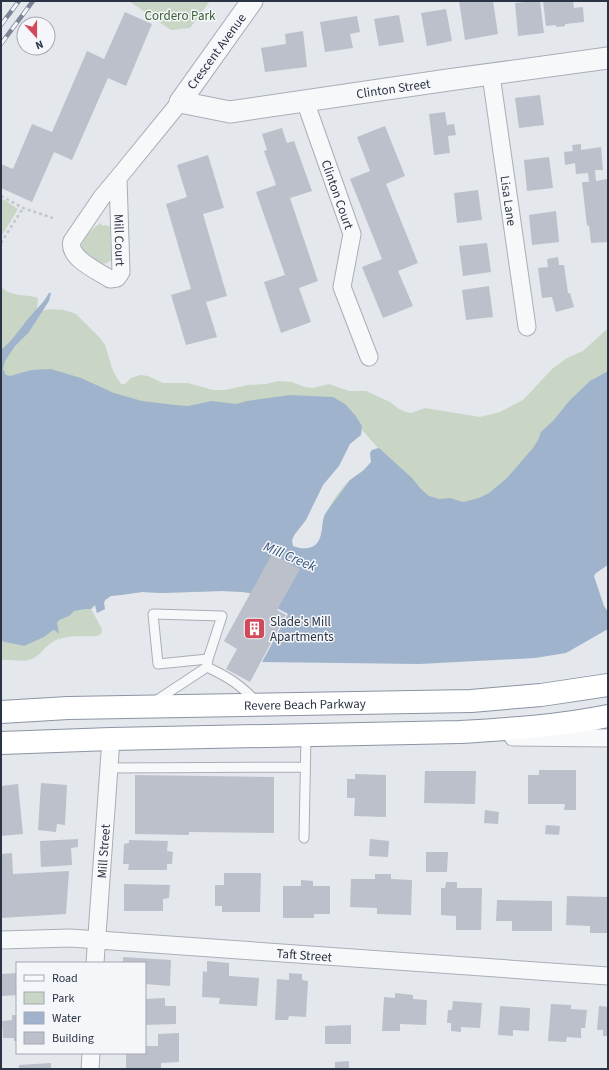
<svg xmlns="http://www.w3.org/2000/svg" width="609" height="1070" font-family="'Source Sans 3',sans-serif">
	<rect width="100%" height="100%" fill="#e4e7ec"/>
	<path fill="#c9d6c5" d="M129,1H210L190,28L171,30Z
		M1,198L18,209L1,237Z
		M101,223L102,226L106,225L110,227L111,260C102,270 86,258 80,249C83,240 92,227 101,223Z
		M1,286C8,296 25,295 36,297L38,299L37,308L43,304L49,293H51L43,311L48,309L64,310L76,314L101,339L105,345L113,371L121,384H125L131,378L140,375L148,376L163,383H188L213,390H225L248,385L266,384L278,381L292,382L305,387L313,388L329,384L349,391H366L390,402L399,409L406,412L411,413L425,408L480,417L500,412L523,400L552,369L567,358L583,351L608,328V411L536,489L323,559L293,546C300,549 310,550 316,545C325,538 320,523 326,513C332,502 340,489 350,480C357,474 365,470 371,462L370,453L372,450L378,448L362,430V426L1,534Z
		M167,563L249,593L243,592L222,591L162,593L142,592L111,596L105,600L104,603L105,609L97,613L95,605L91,609L102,629L101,634L97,636C82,637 64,634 51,643C44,647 40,656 32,659C23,663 11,659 1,660V575Z"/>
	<path fill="#9fb4cc" d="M49,293H51L49,301L29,332L15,346L5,361L3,369L6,375L10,376L31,370L51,369L81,378L114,393L142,401L175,405L188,406L212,401L236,404L247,401L290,395L333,397L345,404L355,415L362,426L361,435L350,444L339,466L323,485L306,520L295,534L292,540L293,546C298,548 303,549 308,548C325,545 320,525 325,514L350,480L363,471L371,462L370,453L372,450L379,448L412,478L421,489L429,496L439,499L450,498L463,502L479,498L489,493L507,478L533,448L538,440L541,432L553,421L570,400L590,381L608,371V565L596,573L594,576L604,606L608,612V629L566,653L535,658L419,664L262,662L288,614L249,593L243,592L222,591L162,593L142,592L121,595L111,596L105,600L104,603L105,609L97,613L95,605L91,609H85L74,611L69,616L59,620L57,623L59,634L56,631L53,630L44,637L24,646L1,641V350C12,341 19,330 28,319C35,310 43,304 49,293Z"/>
	<path fill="#bbc0ca" d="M459,1H493L498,34L465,40Z
		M535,1H540L544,33L518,36L515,3Z
		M543,1H573L574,8L583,7L584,22L565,24V26L556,27V25L546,26Z
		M446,9L452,41L427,46L421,13Z
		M125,12L152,24L126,86L108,78L72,160L54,152L32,202L1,188V164L13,169L32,124L52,132L87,51L104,59Z
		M399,15L404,42L379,46L374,19Z
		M357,16L360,32L350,34L353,48L325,52L320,22Z
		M303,31L307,67L265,72L261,48L286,44L285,34Z
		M540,95L544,125L519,128L515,98Z
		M445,112L447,125L454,124L456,135L448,136L450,153L434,155L429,114Z
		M385,126L405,176L386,184L418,263L398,271L413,306L383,318L362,267L382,259L350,179L370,171L357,137Z
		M282,128L287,143L294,141L312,191L290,198L318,281L299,288L311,322L281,333L264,282L285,275L256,192L276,185L264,151L267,150L262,134Z
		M581,144V150L601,147L603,170H595L596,181L607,179L608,242L591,243L589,225L587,226L582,182H589L588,173L576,174L575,163L565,165L564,152L573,151L572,145Z
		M208,155L224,208L203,214L227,296L206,302L217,337L186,345L171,295L191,289L166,204L187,197L177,165Z
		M549,157L553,188L527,191L524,160Z
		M478,190L482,220L457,223L454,193Z
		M556,211L559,242L532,245L529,215Z
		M487,243L491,272L463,276L459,246Z
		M558,257L559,265H564L568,293H570L574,307L556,312L552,297L542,298L538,268L548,267L547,259Z
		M489,286L493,317L466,320L462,290Z
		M272,554L300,569L277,610L286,615L250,682L226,669L237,649L224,641Z
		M539,770H576V810H564L565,804H528V775H539Z
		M425,771H476L475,804L424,803Z
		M355,774L386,775V817L354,816L355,798H347V779H355Z
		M135,775L274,777V833L189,832V835L135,834Z
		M41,783L67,785L65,825L57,824L56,832L38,830Z
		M18,784L23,834L1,836V786Z
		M485,810L499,812L498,824L484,823Z
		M546,825L560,826L559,835L545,834Z
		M78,839V847L71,848L72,865L41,867L40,841Z
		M370,839L389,841L388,857L369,856Z
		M129,840L168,841L167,851L173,852L172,864H167V870H128L129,864H123L124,844L129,843Z
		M426,852H448L447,872H426Z
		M12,853L13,874L69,871L66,914L1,918V854Z
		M224,873H261L260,912H222V906H215V885H224Z
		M375,874H391V879L412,880L411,915L377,914V908L350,907L351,879H375Z
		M301,880L313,881V886H330V914H314V918H283V886H301Z
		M446,882H457V888H482L481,930H456V916L441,915V888H445Z
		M124,884L170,885L169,898L163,899V911H124Z
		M567,896L608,897V933H590V926L566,925Z
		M497,900L552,901V931H512V921H496Z
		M123,957L171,960L170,986L145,984V963H123Z
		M207,961L229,963V976L259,978L257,1006L219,1004L220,998L202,997L203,971L207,972Z
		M17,973V995L2,996L1,974Z
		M289,973L302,974V980L308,981L306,1017L289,1016L288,1020H275L277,979L289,980Z
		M395,993L413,995V999L427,1000L426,1025L400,1024V1031H382L384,997L395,998Z
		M165,998V1006H176V1024L145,1025V999Z
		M453,1001L482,1003L480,1028L461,1027V1032L451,1031V1023H447L448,1010H452Z
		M551,1004L571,1005V1009L587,1010L585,1028H581V1038L567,1037L566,1042L548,1041Z
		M500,1006L530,1008L529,1031L513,1030V1036L498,1035Z
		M599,1006L608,1007V1036H603V1030H597Z
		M12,1015H17V1041H14V1038H3L2,1021L12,1020Z
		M351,1025V1044H325V1026Z
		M179,1033V1062L161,1063V1069H126V1053H145V1046H158V1034Z
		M349,1061V1069H335V1062Z
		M51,1063V1069H19V1065Z"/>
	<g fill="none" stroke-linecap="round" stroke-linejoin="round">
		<defs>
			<path id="service" d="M207,667L208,659L222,616L153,614L158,664L208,659
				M154,702L207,667C230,678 239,684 257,702
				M108,768L305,767
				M304,838L306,735"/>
			<g id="minor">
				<path id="s1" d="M491,75L527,327"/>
				<path id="s2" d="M305,101L352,234L342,287L369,357"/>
				<path id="s3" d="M118,178L121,272L117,278L110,279C98,271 67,258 72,241L102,197L118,178L180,102"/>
				<path d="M513,737L608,738"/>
				<path id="s4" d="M1,940L70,938L608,976"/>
				<path id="s5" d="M95,963L111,739"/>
				<path d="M90,1069L91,1053"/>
			</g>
			<g id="tertiary">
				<path id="s6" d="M252,1L180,102L230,112L448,80L608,58"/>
			</g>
			<g id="trunk">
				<path id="s7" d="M1,712L68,708L471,701L541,695L608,685"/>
				<path d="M1,743L111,739L460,732C510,729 559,726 608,716"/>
			</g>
		</defs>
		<use href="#service" stroke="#a9aeb7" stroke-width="11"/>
		<use href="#minor" stroke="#a9aeb7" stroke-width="19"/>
		<use href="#tertiary" stroke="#a9aeb7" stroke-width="23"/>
		<use href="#trunk" stroke="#8b94a3" stroke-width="24"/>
		<path stroke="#c2c5cb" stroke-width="2.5" stroke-dasharray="3 3" stroke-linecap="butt" d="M1,196L23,208L53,218
			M1,243L23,208"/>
		<use href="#service" stroke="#f7f8fa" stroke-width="9"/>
		<use href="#minor" stroke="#f7f8fa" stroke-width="17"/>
		<use href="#tertiary" stroke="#f7f8fa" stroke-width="21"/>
		<use href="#trunk" stroke="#fff" stroke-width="22"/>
		<defs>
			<path id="rail" d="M1,25L19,1
				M1,44L33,1"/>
		</defs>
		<use href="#rail" stroke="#7d8696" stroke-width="4.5"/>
		<use href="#rail" stroke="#f4f6f9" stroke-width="3" stroke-dasharray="9" stroke-linecap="butt"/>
	</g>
	<defs>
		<symbol id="building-square" viewBox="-11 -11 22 22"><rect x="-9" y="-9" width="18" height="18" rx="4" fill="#d1495b" stroke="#f4f6f9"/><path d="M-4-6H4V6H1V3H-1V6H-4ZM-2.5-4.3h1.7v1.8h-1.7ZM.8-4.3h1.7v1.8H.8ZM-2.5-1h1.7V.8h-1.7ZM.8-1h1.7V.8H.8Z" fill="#fff"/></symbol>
	</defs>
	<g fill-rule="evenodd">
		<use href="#building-square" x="242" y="616" width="25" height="25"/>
	</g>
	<g text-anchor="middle" stroke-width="3" stroke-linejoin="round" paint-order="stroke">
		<g font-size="13" fill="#3f6138" stroke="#f4f6f9">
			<text x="180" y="20">Cordero Park</text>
		</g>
		<g font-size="13" fill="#2b3445" stroke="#f4f6f9">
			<text transform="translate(216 51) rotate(-54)" y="5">Crescent Avenue</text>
			<text dy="5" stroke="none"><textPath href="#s6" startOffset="340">Clinton Street</textPath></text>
			<text dy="5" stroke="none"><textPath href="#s2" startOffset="99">Clinton Court</textPath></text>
			<text dy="5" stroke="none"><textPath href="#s1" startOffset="127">Lisa Lane</textPath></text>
			<text dy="5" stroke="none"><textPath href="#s3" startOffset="62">Mill Court</textPath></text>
			<text dy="5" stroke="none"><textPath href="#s7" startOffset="304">Revere Beach Parkway</textPath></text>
			<text dy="5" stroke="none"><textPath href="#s5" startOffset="112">Mill Street</textPath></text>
			<text dy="5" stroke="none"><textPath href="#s4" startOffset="304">Taft Street</textPath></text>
		</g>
		<g font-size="13" fill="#2b3445" stroke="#f4f6f9" text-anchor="start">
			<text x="270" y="626">Slade's Mill<tspan x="270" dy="15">Apartments</tspan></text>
		</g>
		<g font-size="14" font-style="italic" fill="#34527a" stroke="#f4f6f9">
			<text transform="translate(290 556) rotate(23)" y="5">Mill Creek</text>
		</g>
	</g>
	<rect width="609" height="1070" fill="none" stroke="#2b3445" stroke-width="4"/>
	<rect x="16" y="962" width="130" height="92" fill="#f4f6f9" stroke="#a4a8b1"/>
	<rect x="24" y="975" width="20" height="6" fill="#f7f8fa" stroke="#a4a8b1"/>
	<text x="52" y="982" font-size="12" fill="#2b3445">Road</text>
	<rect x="24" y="992" width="20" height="12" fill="#c9d6c5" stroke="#a4a8b1"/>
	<text x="52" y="1002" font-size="12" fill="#2b3445">Park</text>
	<rect x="24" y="1012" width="20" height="12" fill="#9fb4cc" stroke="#a4a8b1"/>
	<text x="52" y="1022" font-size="12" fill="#2b3445">Water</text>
	<rect x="24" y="1032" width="20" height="12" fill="#bbc0ca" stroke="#a4a8b1"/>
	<text x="52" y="1042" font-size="12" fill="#2b3445">Building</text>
	<g transform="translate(36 36) rotate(159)"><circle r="19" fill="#f4f6f9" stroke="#a4a8b1"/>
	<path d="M0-3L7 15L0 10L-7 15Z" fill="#d1495b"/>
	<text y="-6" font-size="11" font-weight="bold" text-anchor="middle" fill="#2b3445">N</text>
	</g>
</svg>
